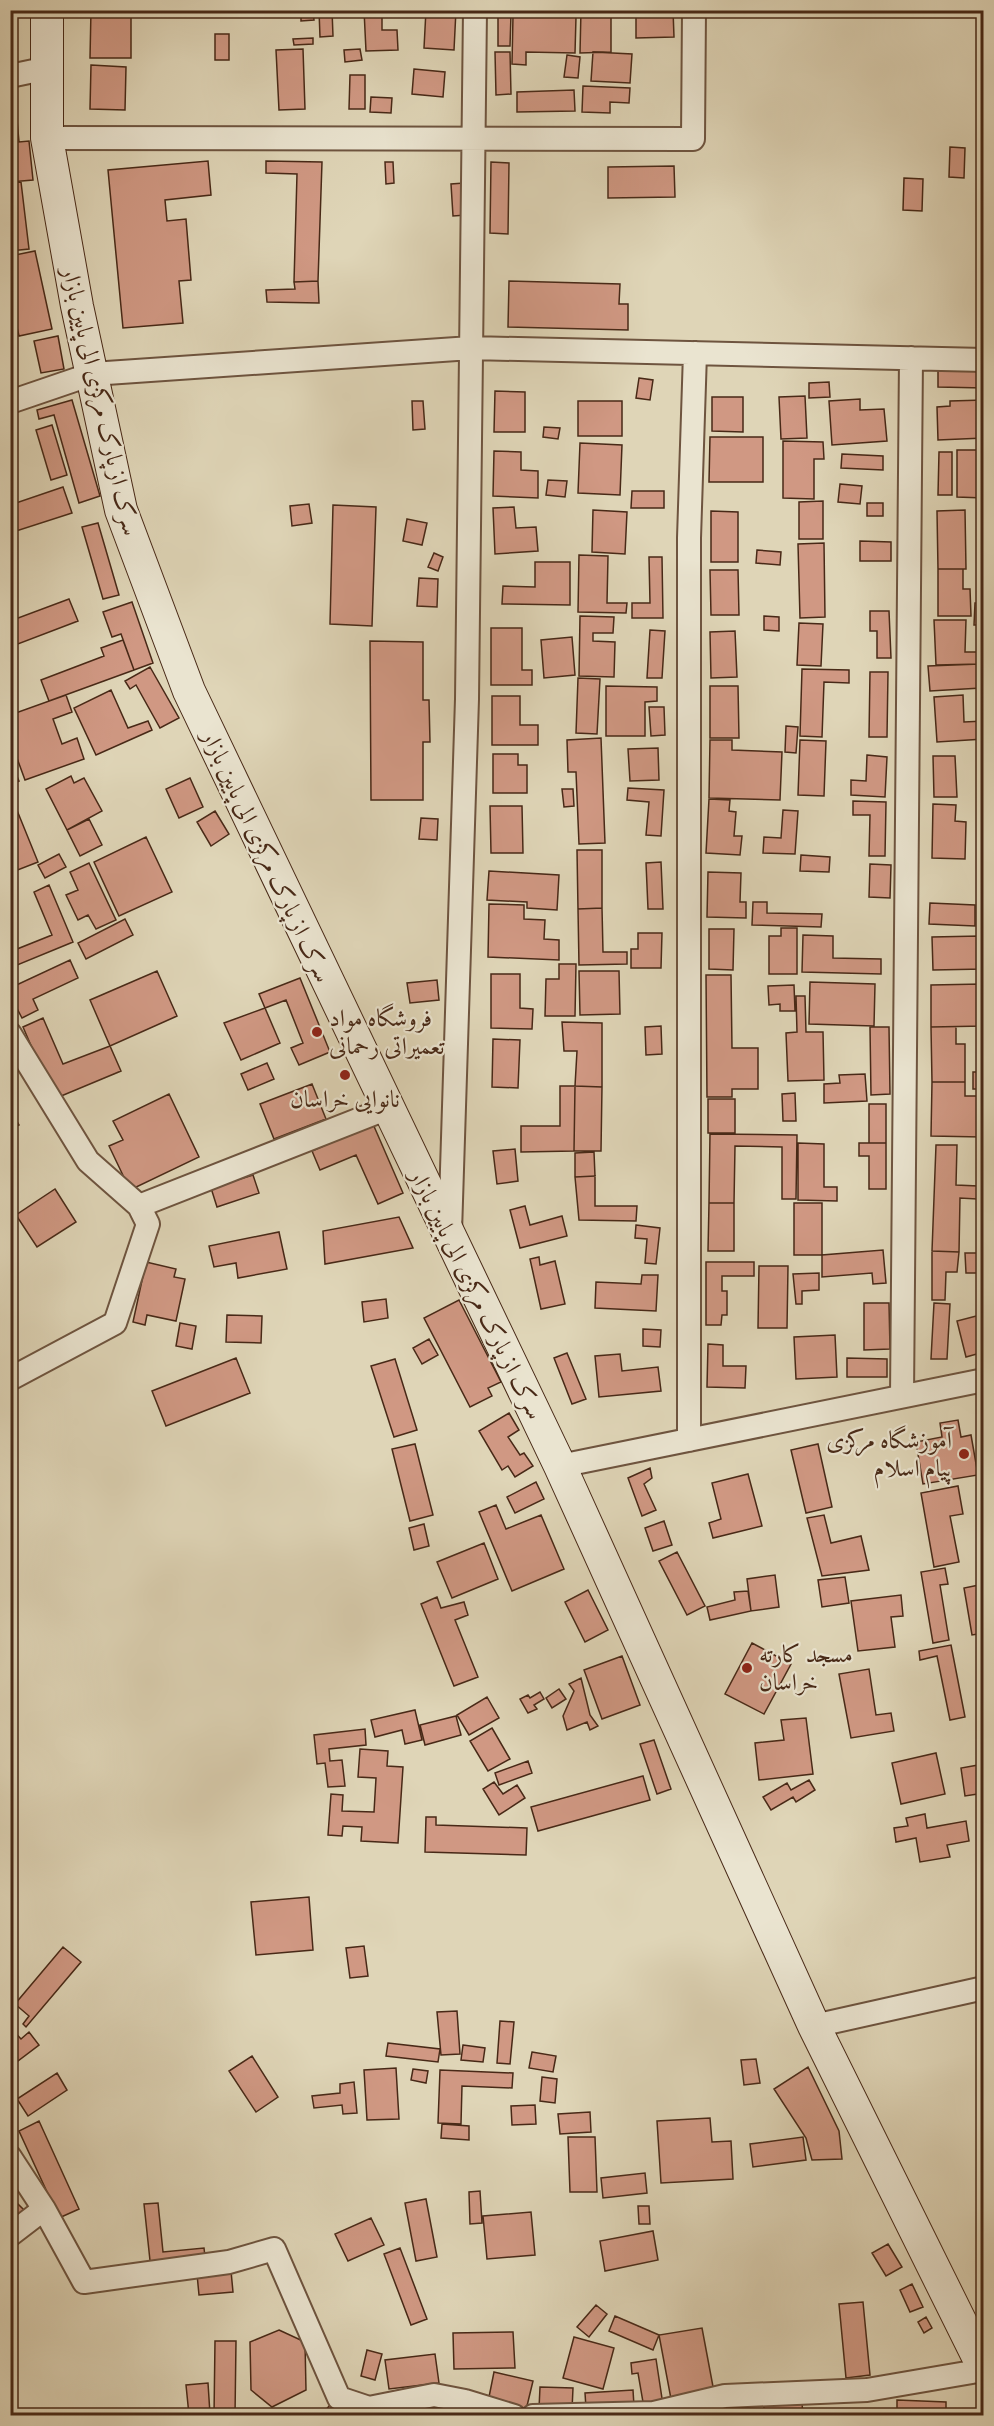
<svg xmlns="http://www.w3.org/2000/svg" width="994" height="2426" font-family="'Libre Bodoni',Amiri,serif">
	<rect width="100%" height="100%" fill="#dfd5b7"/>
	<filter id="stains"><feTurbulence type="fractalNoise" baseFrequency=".00333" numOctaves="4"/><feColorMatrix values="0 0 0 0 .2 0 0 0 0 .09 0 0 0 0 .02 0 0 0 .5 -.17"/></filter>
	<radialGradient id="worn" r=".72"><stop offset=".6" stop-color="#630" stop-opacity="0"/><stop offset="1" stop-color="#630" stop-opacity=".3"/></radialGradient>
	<path fill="#d09883" stroke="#482917" stroke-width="1.5" d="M91,10H131V58H90Z
		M301,10H313L314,20L301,21Z
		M319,10H332L333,36L320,37Z
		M364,10H382V30H397L398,50L366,51Z
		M426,10H456L454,50L424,48Z
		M492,10H520V14H511L510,46H498V14H492Z
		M581,10H611V52L580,53Z
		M650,10H673L674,37L636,38V16L650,15Z
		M513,16L576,17L575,53L526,52V65L512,64Z
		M10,22H16L17,59H10Z
		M215,34H229V60H215Z
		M313,38V44L294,45L293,39Z
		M303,49L305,109L279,110L276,50Z
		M360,49L362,60L345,62L344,50Z
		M495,52H510L511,94L496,95Z
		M593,52L632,54L630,83L591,81Z
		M567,55L580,57L578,78L564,77Z
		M91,65L126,67L125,110L90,109Z
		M414,69L445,72L443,97L412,94Z
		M350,75H365V109H349Z
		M583,86L630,88L629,103L610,102V113L582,112Z
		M10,87H14L19,142L29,141L33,180L10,182Z
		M574,90L575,111L517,112V92Z
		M371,97L392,98L391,113L370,112Z
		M950,147L965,148L964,178L949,177Z
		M208,161L211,195L165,200L167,221L186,219L191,280L179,281L183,323L123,328L108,170Z
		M266,161L322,162L318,281L294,282L297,174L266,173Z
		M385,162H393L394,183L386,184Z
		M491,162L509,163L508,234L490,233Z
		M674,166L675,197L608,198V167Z
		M904,178L923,179L922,211L903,210Z
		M21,182L29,249L10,251V183Z
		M464,183L466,215L453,216L451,184Z
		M35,251L52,329L19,336L10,297V256Z
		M318,281L319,303L267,302L266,290L295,289L294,282Z
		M509,281L620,284L619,304H628V330L508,327Z
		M58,336L64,369L41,373L34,341Z
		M938,369L984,370V388L938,387Z
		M639,378L653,380L650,400L636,398Z
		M829,382L830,397L809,398V383Z
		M495,391L525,392V432H494Z
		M805,396L807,438L781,439L779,397Z
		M712,397H743V432L712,431Z
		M860,399V410L884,409L887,441L832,445L829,401Z
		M72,400L100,496L79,503L54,415L39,419L37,410Z
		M984,400V438L938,440L937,407L950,406V401Z
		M412,401H423L425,429L413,430Z
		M578,401H622V436H578Z
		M52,425L67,475L51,480L36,430Z
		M544,427L560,428L558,439L543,437Z
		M710,437H763V482H709Z
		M783,441L823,442L824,459H814V499L783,498Z
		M580,443L622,445L620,495L578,493Z
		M957,450H984V498L957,497Z
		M494,451L521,452V470L538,471V498L493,496Z
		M939,452H952V495H938Z
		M842,454L883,456V470L841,468Z
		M548,480L567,481L565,497L546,495Z
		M840,484L862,486L860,504L838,502Z
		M63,487L72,513L10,533V505Z
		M632,491H664V508H631Z
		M823,501V539H799V502Z
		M867,503H883V516H867Z
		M309,504L312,523L292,526L290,506Z
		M333,505L376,507L372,626L330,624Z
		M514,507L516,528L536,527L538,551L495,554L493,508Z
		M593,510L627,512L625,554L592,552Z
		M965,510L966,569H938L937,511Z
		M711,511L738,512V562H711Z
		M407,519L427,523L422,545L403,541Z
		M98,523L119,595L103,599L82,527Z
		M860,541L891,542V561H860Z
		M824,543L825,617L800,618L798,544Z
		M757,550L781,552L780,565L756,563Z
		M434,553L443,557L438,571L428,567Z
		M579,555L608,556L607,603H627L626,613L578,612Z
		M649,557H662L663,618H632V603H650Z
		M535,562H570V605L502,604L503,586L535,587Z
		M938,569H963V589H970L971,616H938Z
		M710,570H738L739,615H711Z
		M419,578L438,579L437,607L417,606Z
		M69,599L78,621L10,647V621Z
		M132,602L153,663L134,670L121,634L112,637L103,612Z
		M975,603H984V625H974Z
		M870,611H889L891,658H877V631H870Z
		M580,616L614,617L613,633H593V641L615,642L614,677L579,676Z
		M764,616L779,617V631L764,630Z
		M934,620H966L965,652H980V664L936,665Z
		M799,623L823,624L821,666L797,665Z
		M491,628H522V670H532V685H491Z
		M650,630L665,631L662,678H647Z
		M735,631L737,677L711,678L710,632Z
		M572,637L575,675L544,678L541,640Z
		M123,640L134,670L49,701L41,680L104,656L101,648Z
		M370,641L423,642V700H429L430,742H423V800H371Z
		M980,664L981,688L930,691L928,666Z
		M150,667L179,718L160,728L136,685L130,689L125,681Z
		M802,669L849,670V683L824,682L822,737L800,736Z
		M870,672H888L887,737H869Z
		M578,678L600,679L597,734L576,733Z
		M606,686L657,687V701L645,702V736H606Z
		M710,686H738L739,738H710Z
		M111,690L128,728L148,721L152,730L96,755L74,708Z
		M66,695L72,712L53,719L62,744L77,738L84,759L25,780L10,739V715Z
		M963,695L964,722L984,721V739L937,742L934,697Z
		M492,696H520V725H538V745H492Z
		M649,707H664L665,735L651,736Z
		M786,726L798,727L796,753L785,752Z
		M601,738L605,843L579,844L576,772H568L567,740Z
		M710,740H732V750L782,752L780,800L709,798Z
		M800,740L826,741L824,796L798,795Z
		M658,748L659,780L630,781L628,749Z
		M493,754H518V765H527V793H493Z
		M867,755L887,757L885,797L851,795V780L866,781Z
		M933,756H955L957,797H934Z
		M10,759L19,781L10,785Z
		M71,776L74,783L84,778L102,811L67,830L46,789Z
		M190,778L203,807L179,818L166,789Z
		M628,788L664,790L661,836L646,835L649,802L627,800Z
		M562,789H573L574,806L564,807Z
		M12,798L38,862L10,873V799Z
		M709,799L730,800L729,811L736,812L734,836H742L740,855L706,853Z
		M853,801L886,802L885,856H869L870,815H853Z
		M933,804L956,805L955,821L966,822L965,859L932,858Z
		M490,806H522L523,853H491Z
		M783,810L798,811L795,854L763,853L764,837L781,838Z
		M215,811L229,834L211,846L197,822Z
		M421,818L438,819L437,840L419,839Z
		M89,819L102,845L80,856L67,830Z
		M146,837L172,892L119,916L94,862Z
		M577,850H602V908L578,909Z
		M59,854L66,867L45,878L38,865Z
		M801,855L830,857L829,872L800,871Z
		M661,862L663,909H648L646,863Z
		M89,863L116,920L96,929L88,915L78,920L66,895L78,890L70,872Z
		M870,864L891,865L890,898L869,897Z
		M489,871L559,875L557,910L527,908V902L487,900Z
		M708,872L741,873L740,902H746V918L707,917Z
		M49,885L73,942L10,968V949L12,951L52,935L34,892Z
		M753,902H767V913L822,914L821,927L752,925Z
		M930,903L975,905V926L929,924Z
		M489,904L524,905V919L545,920L544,939L559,940V960L488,957Z
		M602,908L603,952H627V964L579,965L578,909Z
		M125,919L133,935L86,959L78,943Z
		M781,928H797V974H769V936H781Z
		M709,929H734L733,970L709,969Z
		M638,933H662L661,968H631V949H638Z
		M803,935L833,936V958L881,959V974L802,972Z
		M980,936L984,969L933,970L932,937Z
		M70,960L78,978L33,999L38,1010L22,1018L10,995V988Z
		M559,964H576L575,1016H545L546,979H559Z
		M157,971L177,1016L110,1046L90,1000Z
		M579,971H619L620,1014L580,1015Z
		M491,974H520V1008L533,1009L532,1029L491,1028Z
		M706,975H731L732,1048H758V1089H732V1097H707Z
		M300,978L330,1052L299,1065L291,1048L303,1043L286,1000L265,1008L259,994Z
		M437,980L439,1000L410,1003L407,983Z
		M810,982L875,984L874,1026L809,1024Z
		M982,984L984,1026L931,1027V985Z
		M794,985L795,1011H780V1004L769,1005L768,986Z
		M796,996H805L806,1032H823L824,1080L788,1081L786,1033L797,1032Z
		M265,1008L280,1043L241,1060L224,1023Z
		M43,1018L63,1064L110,1046L121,1071L54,1099L23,1027Z
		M562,1022L602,1023V1087L575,1086L577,1051H564Z
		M661,1026L662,1054L646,1055L645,1027Z
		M870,1027H889L890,1094L871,1095Z
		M931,1027H956V1044H965V1082H932Z
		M493,1039L520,1040L518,1088L492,1087Z
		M267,1063L274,1079L248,1090L241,1074Z
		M973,1072H984V1089H973Z
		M865,1074L867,1101L824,1103V1084L840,1083L839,1075Z
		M932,1082H965V1096H983L982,1137L931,1136Z
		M312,1084L326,1119L274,1139L260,1104Z
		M560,1086H575L574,1151L521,1152V1126H560Z
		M575,1086L602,1087L601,1151H574Z
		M795,1093L796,1121H783L782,1094Z
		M169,1094L199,1157L130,1190L109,1146L123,1140L113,1121Z
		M708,1099H735V1133H708Z
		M869,1104H886V1143H869Z
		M10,1109L19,1125L10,1130Z
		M373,1124L403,1193L378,1204L356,1155L320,1170L312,1151Z
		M710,1134L797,1135L796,1199H782V1147L735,1146L734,1203H709Z
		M798,1143L824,1144V1187H837V1201L798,1200Z
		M859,1143H886V1189H869V1156H859Z
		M936,1145H957L956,1185L978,1186L977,1199L960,1198L959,1252L932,1251Z
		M515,1149L518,1181L497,1184L493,1151Z
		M594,1152L595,1176L575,1177V1153Z
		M253,1175L259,1193L217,1207L211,1188Z
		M595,1176V1206H637L636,1221L579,1220L575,1177Z
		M55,1189L76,1222L37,1247L16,1215Z
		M709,1203H734V1251H708Z
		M794,1203H822V1255H794Z
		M525,1206L530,1225L562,1216L567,1236L520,1248L510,1210Z
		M399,1217L413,1248L325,1264L323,1231Z
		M636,1225L660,1228L656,1264L645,1263L647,1239L635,1238Z
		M279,1232L287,1269L238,1278L236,1263L214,1267L209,1246Z
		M883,1250L886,1283L873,1284L872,1273L822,1277V1255Z
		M932,1251L959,1252L957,1272H946L945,1300H932Z
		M965,1253H984V1273H966Z
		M539,1257L540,1265L555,1261L565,1304L541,1309L530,1259Z
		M146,1262L176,1269L174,1277L185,1279L176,1321L147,1315L145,1325L133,1322Z
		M706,1262H754V1276H722V1291H727V1315H722L721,1325H706Z
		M759,1266H788L787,1328H758Z
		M819,1273V1290L802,1291V1304H796L793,1274Z
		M642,1275H658L656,1311L595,1308L596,1282L641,1284Z
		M386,1299L388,1318L364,1322L362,1302Z
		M459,1300L501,1382L488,1388L492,1396L470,1407L424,1318Z
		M864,1303H889L890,1349L864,1350Z
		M934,1303L950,1304L947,1359H931Z
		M984,1314V1352L966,1357L957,1321Z
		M227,1315L262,1316L261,1343L226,1342Z
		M180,1323L196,1326L192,1349L176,1346Z
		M643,1329L661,1330L660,1347L643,1346Z
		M835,1335L837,1377L796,1379L794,1337Z
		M429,1339L438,1355L422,1364L413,1348Z
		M708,1344L723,1345V1366H746L745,1388L707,1387Z
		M567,1353L586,1399L572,1404L554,1358Z
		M620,1354L622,1371L658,1367L661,1391L599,1397L595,1356Z
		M236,1358L250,1393L166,1426L152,1391Z
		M847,1358L887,1359V1377H847Z
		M395,1359L417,1430L394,1437L371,1366Z
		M509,1413L519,1430L508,1437L520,1455L524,1453L533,1466L515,1477L508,1466L502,1470L479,1431Z
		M958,1420L961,1437L971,1435L978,1475L923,1484L916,1442L942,1437L940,1423Z
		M415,1444L433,1515L410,1521L392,1449Z
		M818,1444L832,1507L806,1513L791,1450Z
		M650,1468L652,1478L644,1484L656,1510L642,1516L628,1478Z
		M748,1474L762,1526L713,1538L709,1523L721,1519L712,1483Z
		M536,1482L544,1499L515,1513L507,1497Z
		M958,1486L963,1514L950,1516L959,1562L934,1567L921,1493Z
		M496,1505L506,1529L541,1515L564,1569L512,1591L479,1512Z
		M824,1515L831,1543L861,1536L869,1570L822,1576L807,1518Z
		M664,1521L672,1545L653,1551L645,1528Z
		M424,1524L429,1546L414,1550L409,1528Z
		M484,1543L498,1579L452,1598L437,1562Z
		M677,1552L705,1606L687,1615L659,1561Z
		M945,1568L948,1584L940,1585L949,1640L933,1643L921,1572Z
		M775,1575L779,1607L751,1611L747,1579Z
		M845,1577L849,1603L822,1607L818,1580Z
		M984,1584V1633L972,1635L964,1588Z
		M588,1590L608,1630L585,1642L565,1602Z
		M748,1591L751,1611L710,1620L707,1607L735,1600L734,1592Z
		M901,1595L903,1616L891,1617L895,1647L858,1651L851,1601Z
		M437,1597L441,1608L464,1602L468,1615L455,1620L478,1677L454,1686L421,1604Z
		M752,1643L791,1664L764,1714L725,1694Z
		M951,1645L965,1717L950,1720L937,1656L920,1660L919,1651Z
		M622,1656L640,1705L602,1719L584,1670Z
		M869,1669L876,1715L891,1713L894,1731L851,1738L839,1674Z
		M581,1678L590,1715L598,1726L590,1730L587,1722L567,1730L563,1716L574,1691L569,1684Z
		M559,1689L566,1699L552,1708L546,1698Z
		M540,1692L544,1699L534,1705L537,1709L528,1713L520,1699L528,1695L530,1698Z
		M487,1697L499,1718L469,1735L457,1715Z
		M415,1710L422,1740L405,1744L402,1730L375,1737L371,1720Z
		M456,1716L461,1735L425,1745L420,1725Z
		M806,1718L813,1774L759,1780L755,1743L784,1740L781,1720Z
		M492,1728L510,1759L488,1771L470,1741Z
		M365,1729L366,1745L329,1749L330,1761L342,1760L345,1786L328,1787L325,1763L317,1764L314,1735Z
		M654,1740L671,1789L657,1794L640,1744Z
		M360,1749L388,1751L387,1766L403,1767L398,1843L361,1841L362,1827L343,1826L342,1836L328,1835L331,1794L343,1795L342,1811L374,1812L376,1778L358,1777Z
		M936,1753L945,1794L901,1804L892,1763Z
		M528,1761L532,1773L499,1785L495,1773Z
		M984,1764V1793L965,1796L961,1768Z
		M643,1776L650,1800L538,1831L531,1807Z
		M809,1780L815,1790L796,1802L793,1797L771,1810L763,1797L787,1783L791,1790Z
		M494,1782L503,1794L517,1785L525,1798L499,1815L483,1789Z
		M925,1814L927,1828L966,1821L969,1841L947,1845L950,1857L920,1862L916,1838L896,1842L894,1828L908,1826L906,1818Z
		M426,1817H436V1825L527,1828L526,1855L425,1852Z
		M309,1897L313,1950L256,1955L251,1902Z
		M364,1946L368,1976L350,1978L346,1948Z
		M63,1947L81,1962L26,2027L23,2024L29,2016L15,2004Z
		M457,2011L460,2054L441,2055L437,2012Z
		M500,2021L514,2022L510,2064L497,2063Z
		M10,2027L21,2039L29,2032L39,2045L10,2067Z
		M388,2043L440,2049L438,2062L386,2056Z
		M463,2045L485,2048L483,2062L461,2060Z
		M532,2052L556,2056L553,2072L529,2068Z
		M252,2056L278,2097L256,2112L229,2071Z
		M756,2059L760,2083L744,2085L741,2060Z
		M808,2067L839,2131L842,2159L812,2160L806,2138L774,2089Z
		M396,2068L399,2119L367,2120L364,2070Z
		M413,2069L428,2071L426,2083L411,2080Z
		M440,2070L513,2073L512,2088L462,2086L461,2124L438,2123Z
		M57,2073L67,2090L28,2116L17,2099Z
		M542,2077L557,2079L555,2103L540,2101Z
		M354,2082L357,2113L343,2114L342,2105L314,2108L312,2096L340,2093V2084Z
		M535,2105L536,2124L512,2125L511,2106Z
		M590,2112L591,2132L560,2134L558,2114Z
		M710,2118L712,2142L731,2141L733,2179L661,2183L657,2121Z
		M39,2121L79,2209L59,2218L19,2131Z
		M442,2124L469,2126V2140L441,2138Z
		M568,2137H595L597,2192H570Z
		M803,2137L806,2160L753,2167L750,2144Z
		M645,2173L647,2193L603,2198L601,2178Z
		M480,2191L482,2223L470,2224L469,2192Z
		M10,2196L24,2210L10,2223Z
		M426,2199L437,2257L416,2261L405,2203Z
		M158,2203L163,2252L204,2248L206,2265L151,2270L144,2204Z
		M638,2206H649L650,2224H639Z
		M531,2212L535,2255L487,2259L483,2216Z
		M371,2218L384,2245L348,2261L335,2234Z
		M653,2231L658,2260L605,2271L600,2241Z
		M888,2244L902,2267L886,2276L872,2253Z
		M400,2248L427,2319L411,2325L384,2254Z
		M231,2271L233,2292L199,2295L197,2274Z
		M912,2284L923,2307L910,2312L900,2290Z
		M863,2302L870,2375L846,2378L839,2304Z
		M596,2305L607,2314L589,2337L577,2327Z
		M615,2316L659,2335L653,2350L609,2331Z
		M926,2317L932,2328L924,2333L918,2322Z
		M702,2328L714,2392L671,2399L659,2335Z
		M279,2330L305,2342L306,2390L272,2407L251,2390L250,2342Z
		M513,2332L515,2368L454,2369L453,2333Z
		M574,2337L614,2348L603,2389L563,2378Z
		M215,2341H236L235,2416H214Z
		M367,2350L382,2354L375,2380L361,2376Z
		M435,2354L439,2383L389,2389L385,2360Z
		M656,2359L663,2405L644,2408L638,2373L632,2374L631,2363Z
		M494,2372L533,2381L526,2410L488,2402Z
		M208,2383L210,2414L189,2415L186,2385Z
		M540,2387L573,2388L572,2410L539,2409Z
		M633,2390L634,2406L586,2408L585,2393Z
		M897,2400L946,2402V2416H897Z
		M802,2403L803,2416H764V2405Z
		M330,2405L342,2416L321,2415Z"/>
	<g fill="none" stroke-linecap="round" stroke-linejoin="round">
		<defs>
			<path id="minor" d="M10,76L48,68
				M47,138L693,139L694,10
				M10,402L92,374L471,348L984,360
				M10,1034L88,1161L139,1206L148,1224L115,1323L10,1379
				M139,1206L388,1108
				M450,1232L467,699L475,10
				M902,1396L911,358
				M689,1440V538L695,353
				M560,1466L984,1380
				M814,2026L984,1988
				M10,2157L44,2209L84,2282L229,2262L274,2249L339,2398L369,2408L434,2395L465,2401L514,2416
				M10,2235L44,2209
				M533,2416L654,2413L725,2396L867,2390L984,2370"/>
			<path id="secondary" d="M47,10V138L77,306L121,510L189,691L560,1466L814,2026L984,2369"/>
		</defs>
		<use href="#minor" stroke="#6e543f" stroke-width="26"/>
		<use href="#secondary" stroke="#482917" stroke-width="34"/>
		<use href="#minor" stroke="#eae4d0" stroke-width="22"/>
		<use href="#secondary" stroke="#eae4d0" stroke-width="32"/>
	</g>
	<g fill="#8f2418" stroke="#eae4d0" stroke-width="2">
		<circle cx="317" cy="1032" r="6"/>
		<circle cx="345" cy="1075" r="6"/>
		<circle cx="964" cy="1454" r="6"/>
		<circle cx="747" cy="1668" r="6"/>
	</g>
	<g text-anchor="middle" stroke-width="4.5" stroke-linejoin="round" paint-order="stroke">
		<g font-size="24" fill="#482917" stroke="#eae4d0">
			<text transform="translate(101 401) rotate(77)" y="8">سرک از پارک مرکزی الی پایین بازار</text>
			<text transform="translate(267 856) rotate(65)" y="8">سرک از پارک مرکزی الی پایین بازار</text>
			<text transform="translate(477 1294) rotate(64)" y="8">سرک از پارک مرکزی الی پایین بازار</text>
		</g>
		<g font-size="24" fill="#482917" stroke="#eae4d0" text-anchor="start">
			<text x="329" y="1026">فروشگاه مواد<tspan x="329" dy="28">تعمیراتی رحمانی</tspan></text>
			<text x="345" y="1107" text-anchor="middle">نانوایی خراسان</text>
			<text x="952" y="1448" text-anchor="end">آموزشگاه مرکزی<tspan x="952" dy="28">پیام اسلام</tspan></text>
			<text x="759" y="1662">مسجد کارته<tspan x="759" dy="28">خراسان</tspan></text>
		</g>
	</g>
	<rect width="994" height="2426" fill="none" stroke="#dfd5b7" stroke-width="36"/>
	<rect x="12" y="12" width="970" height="2402" fill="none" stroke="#482917" stroke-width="3"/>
	<rect x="18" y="18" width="958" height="2390" fill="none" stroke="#482917" stroke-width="1.5"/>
	<rect width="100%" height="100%" filter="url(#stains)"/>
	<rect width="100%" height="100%" fill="url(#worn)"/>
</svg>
